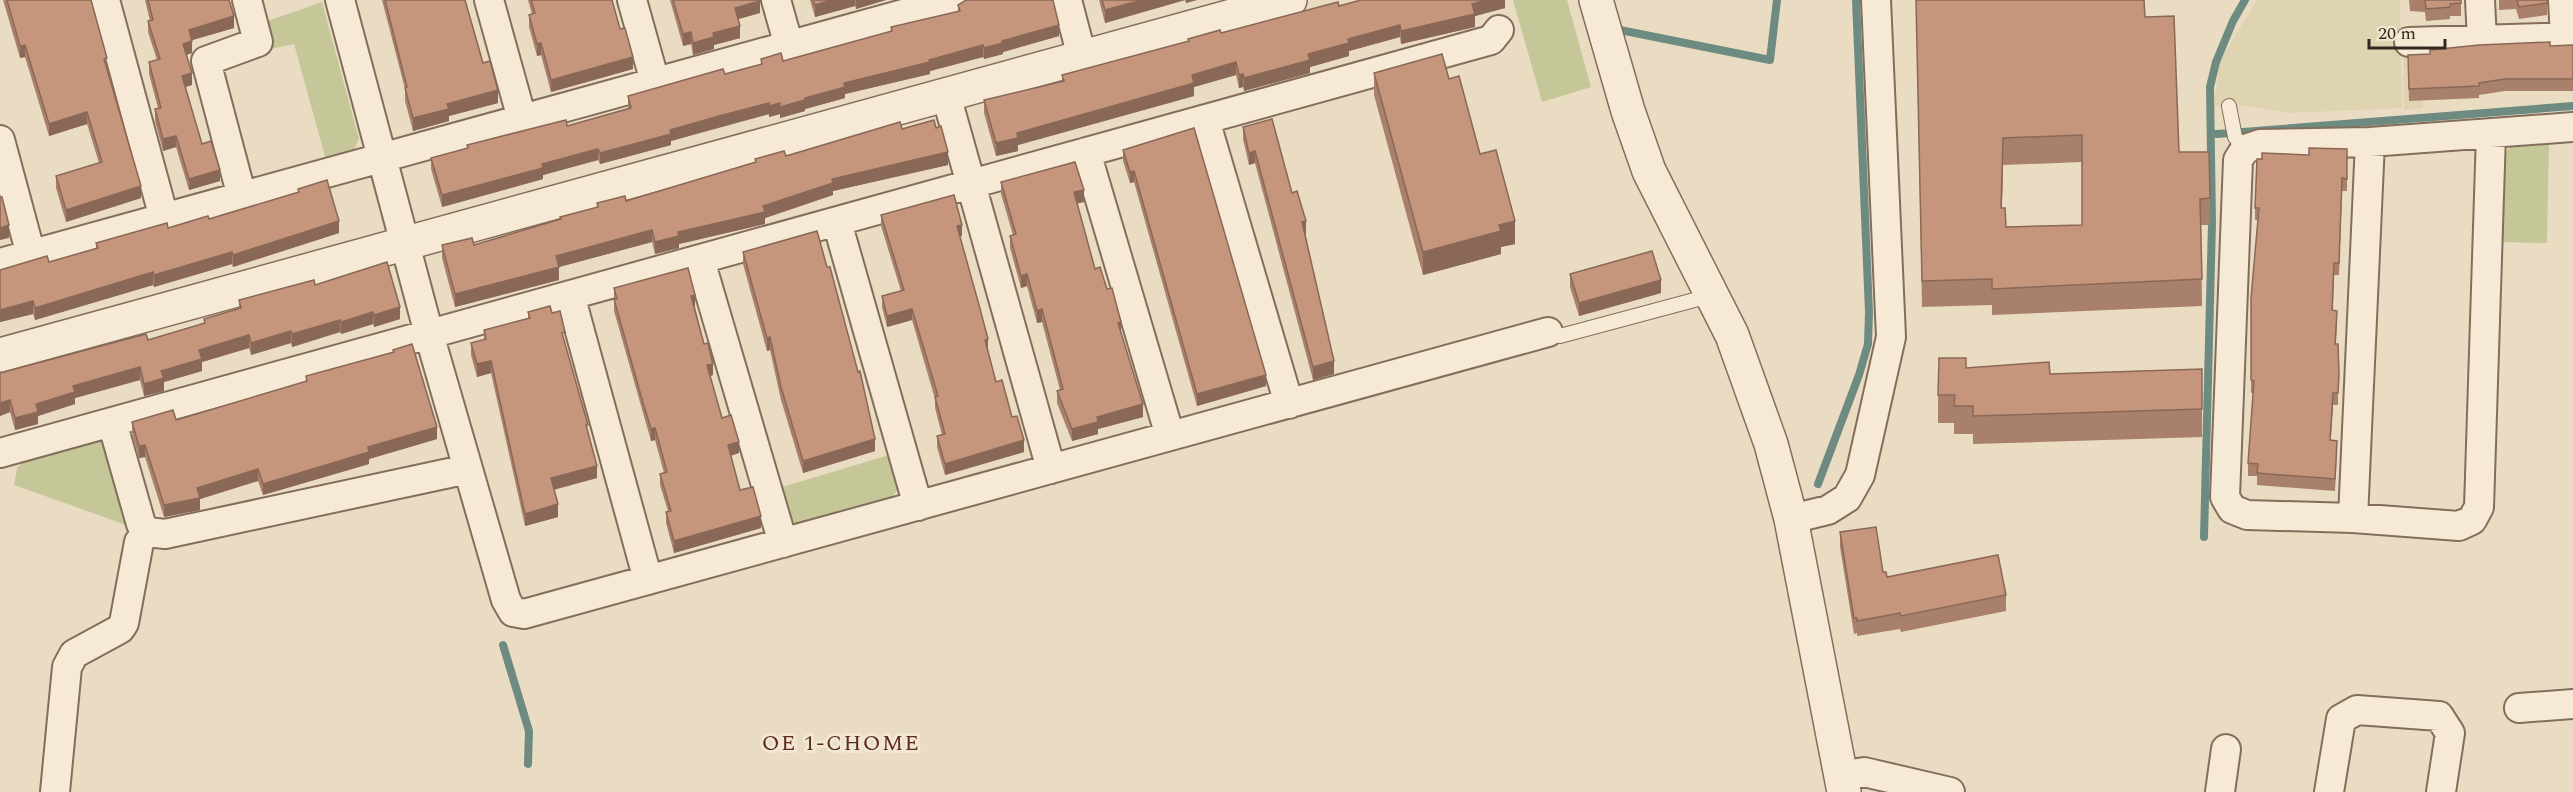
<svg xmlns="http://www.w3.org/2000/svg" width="2573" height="792" font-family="Spectral,serif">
	<rect width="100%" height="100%" fill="#eadcc3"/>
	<path fill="#dfd4b1" d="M2257,0H2400L2402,108L2288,113L2246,106H2214L2219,62Z
		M2422,53L2423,108L2404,110L2403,54Z"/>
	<path fill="#c5c798" d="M1513,0H1567L1591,87L1542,102Z
		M322,2L359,139L353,151L326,160L294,44L271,49L262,23Z
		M2549,140L2547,243L2498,242L2501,159L2515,141Z
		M97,438L107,449L132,527L14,485L17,468L28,457Z
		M889,455L899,488L890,500L801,527L788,518L779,488Z"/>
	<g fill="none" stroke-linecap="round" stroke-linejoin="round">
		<path stroke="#6d8b81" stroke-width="8" d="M1620,30L1770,60L1777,0
			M2217,134L2573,106
			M1818,484L1859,375L1868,344L1869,312L1856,0
			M2204,537L2212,223L2210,87L2216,62L2233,21L2245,0
			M503,645L529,731L528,764"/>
		<defs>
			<path id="service" d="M2229,106L2235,137L2245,149
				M1548,332L1560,336L1713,295"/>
			<path id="minor" d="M105,0L164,218
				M340,0L429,334L506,600L513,612L524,614L1548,332
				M489,0L522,119
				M632,0L655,82
				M776,0L789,46
				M1067,0L1082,57
				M2480,0L2482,40
				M2563,0L2565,37
				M2409,42L2573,37
				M946,95L1051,469
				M1205,120L1289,404
				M2491,134L2479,507L2472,520L2459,526L2353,518L2247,515L2232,509L2225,497L2238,160L2245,149L2260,144L2370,142L2573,127
				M0,140L31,255
				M1086,152L1170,436
				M242,197L206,61L258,42L247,0
				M837,222L918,506
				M700,260L783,543
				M0,263L954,0
				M570,295L648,580
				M112,422L141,524L147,532L165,534L468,469
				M0,453L1491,40L1499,30
				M2353,518L2370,142
				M1791,519L1828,510L1847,498L1860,475L1891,337L1876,0
				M2519,708L2573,704
				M1841,776L1864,772L1950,792
				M55,792L67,667L74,654L120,629L124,623L139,542L147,532
				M2220,792L2226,749
				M2329,792L2341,719L2357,710L2439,716L2450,733L2441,792"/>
			<path id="tertiary" d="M1596,0L1628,111L1649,171L1732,335L1771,444L1791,519L1844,792
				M0,355L1290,0"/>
		</defs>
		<use href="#service" stroke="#836e5c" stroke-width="16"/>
		<use href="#minor" stroke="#836e5c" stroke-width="32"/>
		<use href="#tertiary" stroke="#836e5c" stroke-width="36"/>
		<use href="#service" stroke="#f6ead6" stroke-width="14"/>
		<use href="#minor" stroke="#f6ead6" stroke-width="28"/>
		<use href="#tertiary" stroke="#f6ead6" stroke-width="33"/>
	</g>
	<path fill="#a9806b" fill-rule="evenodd" d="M3,0H91L107,68L141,198L66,222L56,188V176L99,163L87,124L49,136L25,57L20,58Z
		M145,0H229L234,28L192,40V53L186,55L192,85L185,87L202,144L220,181L189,190L176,147L163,151L155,121V109L158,108L149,74V62L157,60L148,32V21H150Z
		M382,0H465L483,63L498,103L449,116V121L413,131L405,101V89Z
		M528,0H612L620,29L633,69L551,92L541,55L537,56L529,27V15L532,14Z
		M670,0H760V13L738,19L740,38L714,45V49L693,55L691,44L683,46Z
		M810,0H886L856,9L855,6L815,17Z
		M1099,0H1197L1186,3L1185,0L1105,23Z
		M1505,0V8L1475,16V27L1401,44L1400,37L1349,51V56L1310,67V73L1244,91L1243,87L1239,88L1236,75L1194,87V96L1018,145V151L996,156L984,113V100L1062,81V75L1188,42V39L1221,33L1339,6Z
		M1916,0H2144L2145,17L2179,152L2210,198V225H2201L2202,306L1992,315V305L1922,307ZM2082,162V225L2006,227L2002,208L2003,165Z
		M2409,0H2461V16H2450V19L2426,21L2425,12L2410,11Z
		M2499,0H2548L2547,15L2519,19L2516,9L2499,10Z
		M958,5L1059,36L1003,52V54L984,59L983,57L930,71V74L845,94V98L805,109V111L780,118V114L769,117V114L719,127L671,141V145L600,164L598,160L543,175V179L442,207L431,169V158L467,148V145L567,126L628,108V96L725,74L761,65V59L783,61L891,31V27L958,11Z
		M2573,45V91H2505L2479,95V98L2409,101L2408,55Z
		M1374,73L1449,79L1515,244L1501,247V254L1423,275L1374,95Z
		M1243,127L1292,193L1306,234H1305L1334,374L1313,380L1255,163L1249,165L1243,139Z
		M902,129L948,165L833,191V195L765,218V224L679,244V248L655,254L652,242L559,267V280L455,307L442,258V245H474L560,220V217L597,207V203L626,201L755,162V159L786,156Z
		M2347,149V191H2342L2339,275H2334L2333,310L2337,323L2336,344H2338V405H2333L2330,440L2337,453L2335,491L2257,485V476H2248V463L2253,393H2251V298L2258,220H2255V208L2262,159L2309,155Z
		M1123,150L1266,386L1197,406L1134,182L1130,183L1123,161Z
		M1001,182L1084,202L1077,203L1095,269L1107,289L1121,334L1143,417L1098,429V434L1072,441L1057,403V391L1060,390L1042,322L1037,323L1027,286L1021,288L1010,248V236L1013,235L1001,194Z
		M298,189L339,233L233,267L232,264L154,287L153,285L35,320L33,314L0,322V270L49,262L96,248V243L209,219L298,192Z
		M881,215L962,236L960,237L996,382L1012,417L1024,452L945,475L937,447V436L942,435L935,408V399L912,320L887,327L882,307V296L901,291L881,226Z
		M743,252L875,451L803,473L781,400L770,350L767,351L743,264Z
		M1570,274L1661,293L1579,316L1570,287Z
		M315,285L400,319L374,327L373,324L341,334L340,332L292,347L291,343L251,355L249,348L202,362V371L164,382V391L144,396L140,380L75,398V404L38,416V424L15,430L10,412L0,416V373L148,340L204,323V319L239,309V300Z
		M614,288L695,307L704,344L713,375L710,376L722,418L739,453L731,456L740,490L761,528L674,553L666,523V512L668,511L660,485V474L664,473L655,440L651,441L614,311Z
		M528,312L552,313L565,343L588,436L597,478L554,490L558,517L525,526L491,373L477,377L471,355V343L484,340V330L528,318Z
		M393,350L437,439L369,459V464L263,495L258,481L200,499V510L164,517L145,457L139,458L132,433V422L176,420L306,381V376L393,352Z
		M1966,368L2050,374L2202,369V437L1973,444V434H1954V423H1938V395Z
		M1840,532L1887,577L2006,595V611L1901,632L1900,629L1857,636V633L1854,634L1840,547Z"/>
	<path fill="#8a6857" d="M832,0H855V6L815,17V5Z
		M856,0H886L856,9Z
		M1142,0H1185L1105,23V10Z
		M1186,0H1197L1186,3Z
		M1486,0H1505V8L1475,16V27L1401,44V31L1472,4Z
		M760,1V13L735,20V8Z
		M234,16V28L189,41V30Z
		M1059,25V36L1003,52V54L984,59V48L1002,41Z
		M1400,25V37L1349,51V56L1310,67V73L1244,91V78L1348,39Z
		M740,26V38L714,45V49L693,55V43L713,33Z
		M691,32V44L683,46V34Z
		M192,41V53L183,56V44Z
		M541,43V55L537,56V44Z
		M25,45V57L20,58V46Z
		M983,45V57L930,71V74L845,94V98L805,109V111L780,118V107L844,83Z
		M633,57V69L551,92V80Z
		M1236,62V75L1194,87V96L1018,145V151L996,156V143L1017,133L1192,75Z
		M192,73V85L182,88V76Z
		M1243,74V87L1239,88V75Z
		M498,90V103L449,116V121L413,131V118L447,104Z
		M769,103V114L671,141V145L600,164V153L670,130Z
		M780,103V114L769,117V106Z
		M87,112V124L49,136V124Z
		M176,136V147L163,151V139Z
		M2003,138V165L2001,235V208Z
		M598,149V160L543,175V179L442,207V195L542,164Z
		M1255,151V163L1249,165V153Z
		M948,152V165L833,191V195L765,218V224L679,244V248L655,254V242L678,232L763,206L832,179Z
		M220,170V181L189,190V179Z
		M1134,171V182L1130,183V172Z
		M141,186V198L66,222V210Z
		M1084,190V202L1074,204V192Z
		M339,221V233L233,267V255Z
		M1306,221V234L1302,235V222Z
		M1515,221V244L1501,247V254L1423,275V252L1499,225Z
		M9,225V238L0,240V228Z
		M962,225V236L957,237V226Z
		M652,230V242L559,267V280L455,307V294L556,256Z
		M232,252V264L154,287V275Z
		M153,272V285L35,320V308Z
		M1027,274V286L1021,288V276Z
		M1661,280V293L1579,316V303Z
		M695,295V307L691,308V296Z
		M33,301V314L0,322V310Z
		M400,307V319L374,327V315Z
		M912,309V320L887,327V316Z
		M1042,309V322L1037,323V311Z
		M373,312V324L341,334V322Z
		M340,320V332L292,347V334Z
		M1121,322V334L1118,323Z
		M291,331V343L251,355V343Z
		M249,335V348L202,362V371L164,382V391L144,396V384L161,371L199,350Z
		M770,337V350L767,351V338Z
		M988,339V350L985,340Z
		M491,361V373L477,377V364Z
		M1334,361V374L1313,380V367Z
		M713,364V375L707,377V365Z
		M140,367V380L75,398V404L38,416V424L15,430V418L36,404L73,386Z
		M1266,375V386L1197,406V394Z
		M2333,393V405L2330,453V440Z
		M10,400V412L0,416V403Z
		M1143,404V417L1098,429V434L1072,441V429L1097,417Z
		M437,427V439L369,459V464L263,495V484L368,447Z
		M655,428V440L651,441V429Z
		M875,439V451L803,473V461Z
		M1024,440V452L945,475V464Z
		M739,442V453L728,456V445Z
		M145,445V457L139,458V446Z
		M597,466V478L551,490V478Z
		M258,469V481L200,499V510L164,517V505L197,488Z
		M558,504V517L525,526V514Z
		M761,516V528L674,553V541Z"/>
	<path fill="#c5957c" stroke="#8a6857" stroke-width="1.5" fill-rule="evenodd" d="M7,0H91L107,58L104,59L141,186L66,210L56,176L102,162L87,112L49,124L25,45L20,46Z
		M148,0H229L234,16L189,30L192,41L183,44L192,73L182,76L202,144L211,141L220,170L189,179L176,136L163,139L155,109L161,108L149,62L160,59L148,21L153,20Z
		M385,0H465L483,63L490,61L498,90L447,104L449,109L413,118L405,88L407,87Z
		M531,0H612L620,29L625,28L633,57L551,80L541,43L537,44L529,15L535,13Z
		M673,0H760V1L735,8L740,26L713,33L714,37L693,43L691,32L683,34Z
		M813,0H832L815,5Z
		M966,0H1053L1059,25L1002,41L1003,43L984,48L983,45L929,60L930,62L844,83L845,87L805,98V100L780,107V103L769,106V103L719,116L670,130L671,134L600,153L598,149L542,164L543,168L442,195L431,158L468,148L467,145L566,120L567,126L631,108L628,96L723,69L725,74L762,64L761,59L781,53L783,61L892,31L891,27L960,11L958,5Z
		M1102,0H1142L1105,10Z
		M1361,0H1486L1472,4L1475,14L1401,31L1400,25L1348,39L1349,43L1308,54L1310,60L1244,78L1243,74L1239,75L1236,62L1192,75L1194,83L1017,133L1018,138L996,143L984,100L1064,81L1062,75L1189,41L1188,39L1220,30L1221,33L1338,2L1339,6Z
		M1916,0H2144L2145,17L2174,16L2179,152H2209L2210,198L2200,199L2202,279L1992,289V279L1922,281ZM2082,135V225L2006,227L2005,208H2001L2003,138Z
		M2425,0H2461V3L2450,4V7L2426,9Z
		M2517,0H2547V3L2519,7Z
		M2550,42V46L2573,45V79H2505L2479,83V86L2409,89L2408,55L2430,54V50L2479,45Z
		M1442,54L1449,79L1459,76L1480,154L1496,150L1515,221L1499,225L1501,231L1423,252L1374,73Z
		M1272,119L1292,193L1297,191L1306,221L1302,222L1334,361L1313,367L1255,151L1249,153L1243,127Z
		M934,120L936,128L941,126L948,152L832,179L833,183L763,206L765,212L678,232L679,236L655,242L652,230L556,256L559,267L455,294L442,245L472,238L474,245L561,219L560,217L598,207L597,203L625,196L626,201L756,162L755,159L784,151L786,156L900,122L902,129Z
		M1194,128L1266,375L1197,394L1134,171L1130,172L1123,150Z
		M2309,148L2347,149V179L2342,178L2339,263H2334L2332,310L2337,311L2335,344H2338L2339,374L2338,393H2333L2330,440L2337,441L2335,479L2257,473L2258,464L2248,463L2254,381L2251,380V298L2259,208H2255L2257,159H2262V153L2309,155Z
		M1075,162L1084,190L1074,192L1095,269L1100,267L1107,289L1112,288L1121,322L1118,323L1143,404L1097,417L1098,422L1072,429L1057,391L1063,389L1042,309L1037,311L1027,274L1021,276L1010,236L1016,234L1001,182Z
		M327,180L339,221L233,255L232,252L154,275L153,272L35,308L33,301L0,310V270L47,256L49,262L98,248L96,243L167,223L168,228L208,216L209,219L299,192L298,189Z
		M954,195L962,225L957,226L979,305L988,339L985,340L996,382L1002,380L1012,417L1017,416L1024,440L945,464L937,436L945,434L935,397L938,396L912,309L887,316L882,296L904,290L881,215Z
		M0,197H2L9,225L0,228Z
		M817,231L827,267H830L858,372L860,371L875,439L803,461L781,387L770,337L767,338L743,252Z
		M1652,251L1661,280L1579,303L1570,274Z
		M387,262L400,307L374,315L373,312L341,322L340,320L292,334L291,331L251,343L249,335L199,350L202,359L161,371L164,378L144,384L140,367L73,386L75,392L36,404L38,412L15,418L10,400L0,403V373L146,334L148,340L205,323L204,319L241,308L239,300L314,280L315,285Z
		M688,268L695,295L691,296L704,344L708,343L713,364L707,365L722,418L731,415L739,442L728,445L740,490L753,487L761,516L674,541L666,512L671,511L660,474L667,472L655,428L651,429L641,396L614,299H617L614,288Z
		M550,306L552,313L560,311L565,332L562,333L588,425H586L597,466L551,478L558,504L525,514L491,361L477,364L471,343L486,339L484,330L530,318L528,312Z
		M412,344L437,427L368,447L369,452L263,484L258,469L197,488L200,498L164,505L145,445L139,446L132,422L173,410L176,420L307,381L306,376L394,352L393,350Z
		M1939,358H1966V368L2049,362L2050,374L2202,369V409L1973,416V406H1954L1955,395H1938Z
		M1876,527L1883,572H1886L1887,577L1998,555L2006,595L1901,616L1900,613L1857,621V618H1854L1840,532Z"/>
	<g text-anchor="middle" stroke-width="6" stroke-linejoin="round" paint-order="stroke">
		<g font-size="22" letter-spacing="1.5" fill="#5d2a21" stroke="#f2e7d2">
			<text x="841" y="750">OE 1-CHOME</text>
		</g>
	</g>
	<path d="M2369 39v9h76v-9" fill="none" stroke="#34271e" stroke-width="3"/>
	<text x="2378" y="39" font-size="18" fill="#34271e" stroke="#f2e7d2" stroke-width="4.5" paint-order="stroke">20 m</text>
</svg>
